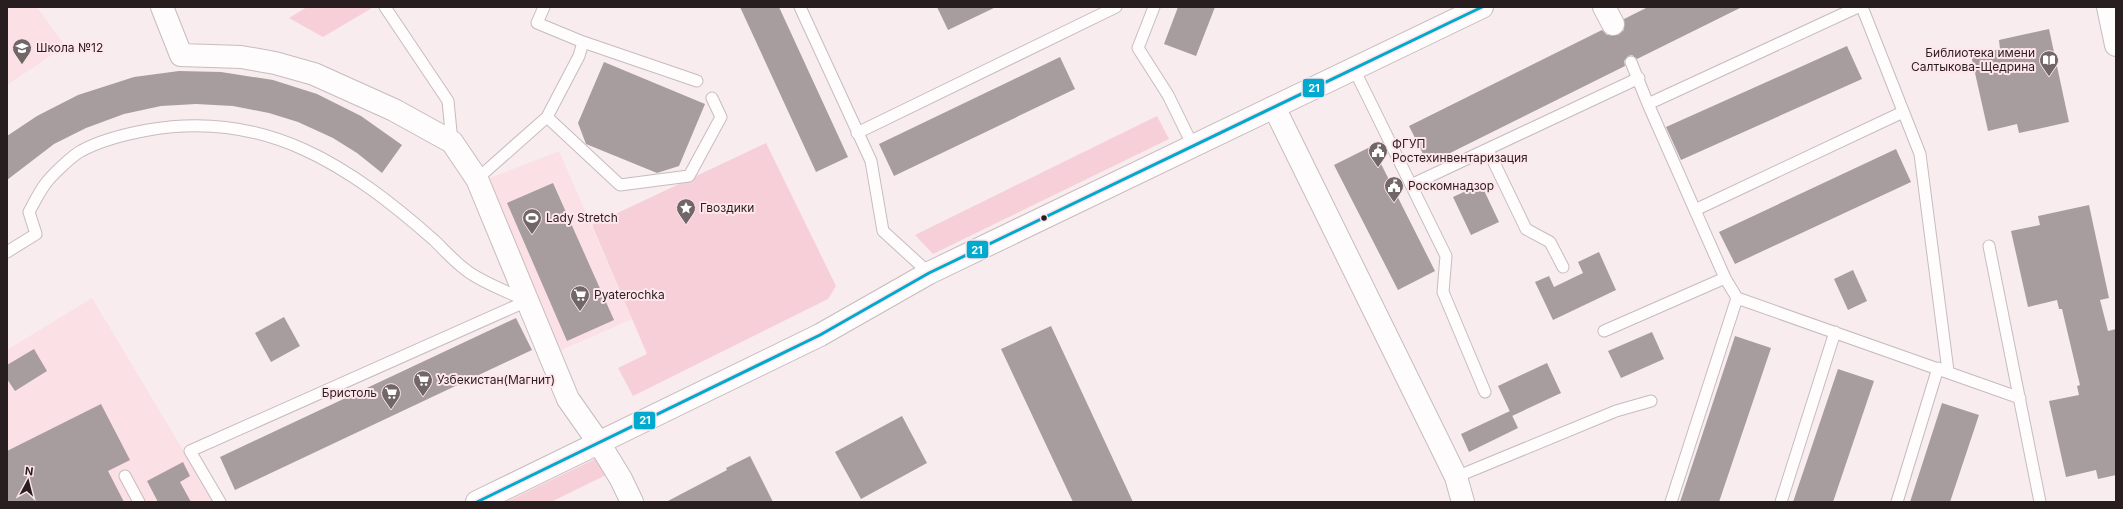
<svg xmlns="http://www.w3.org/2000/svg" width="2123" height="509" font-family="Inter,sans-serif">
	<rect width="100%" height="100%" fill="#f8ecee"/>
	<path fill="#fbe0e6" d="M7,7H37L65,46L7,85Z
		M559,151L632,319L541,359L472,185Z
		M92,298L214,502H7V350Z"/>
	<path fill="#f7cfd8" d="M307,7H371L372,8L323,37L289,18Z
		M1157,116L1169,139L933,254L915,235Z
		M766,143L836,286L828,299L633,396L618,368L647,354L592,225Z
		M597,458L606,475L551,502H506Z"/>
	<path fill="#a79c9e" d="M740,7H779L848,157L816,172Z
		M937,7H996L948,30Z
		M1178,7H1215L1196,56L1164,44Z
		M1648,7H1742L1637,59L1632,55L1628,56L1624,61L1625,66L1428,164L1409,126L1602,30L1607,35H1618L1624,30V19Z
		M2049,29L2069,122L2019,133L2017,124L1988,131L1971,55L2000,49L1999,40Z
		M1847,46L1862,79L1681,160L1666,127Z
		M1060,57L1075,89L894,176L879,144Z
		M604,62L705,104L679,166L657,173L586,144L578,123Z
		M179,71L221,72L273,80L317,94L361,116L402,145L382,173L357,153L333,138L298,122L269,113L233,106L196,104L161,106L124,114L86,128L54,144L7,180V136L37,116L78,95L134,77Z
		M1372,146L1435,271L1398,290L1334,165Z
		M1896,149L1911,182L1735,264L1719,232Z
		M553,183L614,320L567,341L507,203Z
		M1481,184L1499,222L1471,235L1453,197Z
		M2089,205L2109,298L2100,300L2108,331L2116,329V475L2098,479L2096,470L2066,477L2049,401L2079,395L2077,386L2080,385L2062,309H2059L2057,300L2028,307L2011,231L2040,225L2038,216Z
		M1599,252L1616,290L1553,320L1535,282L1549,276L1554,287L1583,273L1578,262Z
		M1853,270L1867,301L1848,310L1834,279Z
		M284,317L300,346L271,362L255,333Z
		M516,318L532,350L235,490L220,457Z
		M1051,326L1133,502H1073L1001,349Z
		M1652,332L1664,359L1621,378L1608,351Z
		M1735,336L1771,348L1719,502H1680Z
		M34,349L47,371L15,391L7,379V365Z
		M1547,363L1561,393L1512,416L1498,386Z
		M1838,369L1874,381L1833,502H1793Z
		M1942,403L1979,415L1950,502H1910Z
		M101,404L130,460L108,471L124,502H7V451Z
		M1510,411L1518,428L1469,452L1461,434Z
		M902,416L927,463L861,499L835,452Z
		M750,456L773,502H666L727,470L726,468Z
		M183,462L190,476L180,482L191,502H158L147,481Z"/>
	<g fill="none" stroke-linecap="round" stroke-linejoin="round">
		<defs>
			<path id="lane" d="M385,7L448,101L452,142
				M800,7L871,161L883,231L929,273
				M1154,7L1138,48L1168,95L1193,146
				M1862,7L1920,154L1948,371
				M583,42L697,81
				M1631,62L1648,104L1725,278L1737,298L2020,398
				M1354,69L1446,256L1443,292L1485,392
				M1648,104L1858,7
				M547,117L620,185L689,176L721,117L712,98
				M857,133L1116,7
				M1488,150L1526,229L1550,242L1563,267
				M477,179L547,117L579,56L583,42L537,23L544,7
				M1411,185L1639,78
				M1695,210L1903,112
				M1989,246L2040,502
				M7,252L36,234L29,212C34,203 39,192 46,183C52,175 73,155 81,151C101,140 126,134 148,130C266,109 350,166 435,241C445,251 455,262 466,270C479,281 508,292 525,300
				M1604,331L1725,278
				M125,476L139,502
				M1456,477L1616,411L1651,401
				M220,502L190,451L527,301
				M1671,502L1737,298
				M1781,502L1835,332
				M1897,502L1938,368"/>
			<path id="street" d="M162,7L181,55L241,57L275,63L314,74L394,110L452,142L477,179L568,399L599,443L621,479L632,502
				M1604,7L1613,24
				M1274,107L1456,477L1463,502"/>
			<path id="primary" d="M2108,7L2116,45
				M477,502L820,335L929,273L1482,7"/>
		</defs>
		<use href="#lane" stroke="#c6bcbe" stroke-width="13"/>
		<use href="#street" stroke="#c6bcbe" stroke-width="24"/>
		<use href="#primary" stroke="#c6bcbe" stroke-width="24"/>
		<use href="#lane" stroke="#fefcfc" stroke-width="11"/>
		<use href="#street" stroke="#fefcfc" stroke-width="22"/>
		<use href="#primary" stroke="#fefcfc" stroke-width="22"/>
		<defs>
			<path id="bus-1" d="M477,502L820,335L929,273L1482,7"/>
		</defs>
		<use href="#bus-1" stroke="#fee6ea" stroke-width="6"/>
		<use href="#bus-1" stroke="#00a9ce" stroke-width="3"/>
	</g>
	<defs>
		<symbol id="school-pin" viewBox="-11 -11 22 30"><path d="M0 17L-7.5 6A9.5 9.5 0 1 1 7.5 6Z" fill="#716668" stroke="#fee6ea"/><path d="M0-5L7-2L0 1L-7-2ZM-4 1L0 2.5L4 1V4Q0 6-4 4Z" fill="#fff"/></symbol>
		<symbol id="library-pin" viewBox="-11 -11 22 30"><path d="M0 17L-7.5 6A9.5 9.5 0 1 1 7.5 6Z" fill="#716668" stroke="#fee6ea"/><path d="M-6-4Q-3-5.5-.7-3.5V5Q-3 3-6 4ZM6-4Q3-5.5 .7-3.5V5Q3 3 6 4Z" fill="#fff"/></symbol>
		<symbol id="civic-pin" viewBox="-11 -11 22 30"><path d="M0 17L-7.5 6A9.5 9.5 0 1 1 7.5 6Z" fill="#716668" stroke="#fee6ea"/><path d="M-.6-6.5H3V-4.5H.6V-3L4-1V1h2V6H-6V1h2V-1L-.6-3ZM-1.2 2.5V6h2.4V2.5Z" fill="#fff"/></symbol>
		<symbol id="sight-pin" viewBox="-11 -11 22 30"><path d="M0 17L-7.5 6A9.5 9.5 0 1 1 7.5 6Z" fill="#716668" stroke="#fee6ea"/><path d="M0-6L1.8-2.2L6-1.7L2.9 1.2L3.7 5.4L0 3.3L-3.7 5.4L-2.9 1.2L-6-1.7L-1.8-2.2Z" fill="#fff"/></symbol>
		<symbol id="stadium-pin" viewBox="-11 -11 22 30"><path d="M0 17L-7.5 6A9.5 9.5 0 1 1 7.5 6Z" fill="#716668" stroke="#fee6ea"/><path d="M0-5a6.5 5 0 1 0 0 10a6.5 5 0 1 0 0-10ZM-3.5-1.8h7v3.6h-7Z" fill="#fff"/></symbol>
		<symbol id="supermarket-pin" viewBox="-11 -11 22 30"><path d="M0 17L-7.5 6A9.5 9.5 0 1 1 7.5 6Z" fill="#716668" stroke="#fee6ea"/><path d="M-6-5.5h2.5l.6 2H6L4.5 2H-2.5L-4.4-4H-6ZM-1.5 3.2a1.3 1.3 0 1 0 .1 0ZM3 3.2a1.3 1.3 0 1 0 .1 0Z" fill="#fff"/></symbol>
	</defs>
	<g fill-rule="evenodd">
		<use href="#school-pin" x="11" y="37" width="22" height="30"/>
		<use href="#library-pin" x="2038" y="49" width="22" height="30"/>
		<use href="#civic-pin" x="1367" y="140" width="22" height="30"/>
		<use href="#civic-pin" x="1383" y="175" width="22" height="30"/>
		<use href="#sight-pin" x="675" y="197" width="22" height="30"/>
		<use href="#stadium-pin" x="521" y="207" width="22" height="30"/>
		<use href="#supermarket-pin" x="569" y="284" width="22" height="30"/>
		<use href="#supermarket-pin" x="412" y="369" width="22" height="30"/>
		<use href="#supermarket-pin" x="380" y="382" width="22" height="30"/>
	</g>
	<circle fill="#281e20" stroke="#fee6ea" stroke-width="1.5" cx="1044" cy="218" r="3.5"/>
	<g text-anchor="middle" stroke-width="4" stroke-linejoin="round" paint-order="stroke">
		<g font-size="12" fill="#281e20" stroke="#fee6ea" text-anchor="start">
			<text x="36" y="52">Школа №12</text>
			<text x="2035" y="57" text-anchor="end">Библиотека имени<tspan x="2035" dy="14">Салтыкова-Щедрина</tspan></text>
			<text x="1392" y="148">ФГУП<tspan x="1392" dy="14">Ростехинвентаризация</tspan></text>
			<text x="1408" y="190">Роскомнадзор</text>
			<text x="700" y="212">Гвоздики</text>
			<text x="546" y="222">Lady Stretch</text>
			<text x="594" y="299">Pyaterochka</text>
			<text x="437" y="384">Узбекистан(Магнит)</text>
			<text x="377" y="397" text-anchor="end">Бристоль</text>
		</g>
	</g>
	<g stroke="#fee6ea" stroke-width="1.5">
		<rect x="1302" y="78" width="23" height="20" rx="4" fill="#00a9ce"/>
		<rect x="966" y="240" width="23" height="19" rx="4" fill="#00a9ce"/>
		<rect x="633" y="411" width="23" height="19" rx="4" fill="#00a9ce"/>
	</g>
	<g font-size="11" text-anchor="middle" font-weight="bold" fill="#fff">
		<text x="1314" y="92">21</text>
		<text x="977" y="254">21</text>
		<text x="645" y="424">21</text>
	</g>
	<rect width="2123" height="509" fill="none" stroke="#281e20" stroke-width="16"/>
	<g transform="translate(28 481) rotate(7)" stroke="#fee6ea" stroke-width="3" paint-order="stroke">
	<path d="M0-3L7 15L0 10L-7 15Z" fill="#281e20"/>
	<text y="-6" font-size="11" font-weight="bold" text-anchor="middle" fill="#281e20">N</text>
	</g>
</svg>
